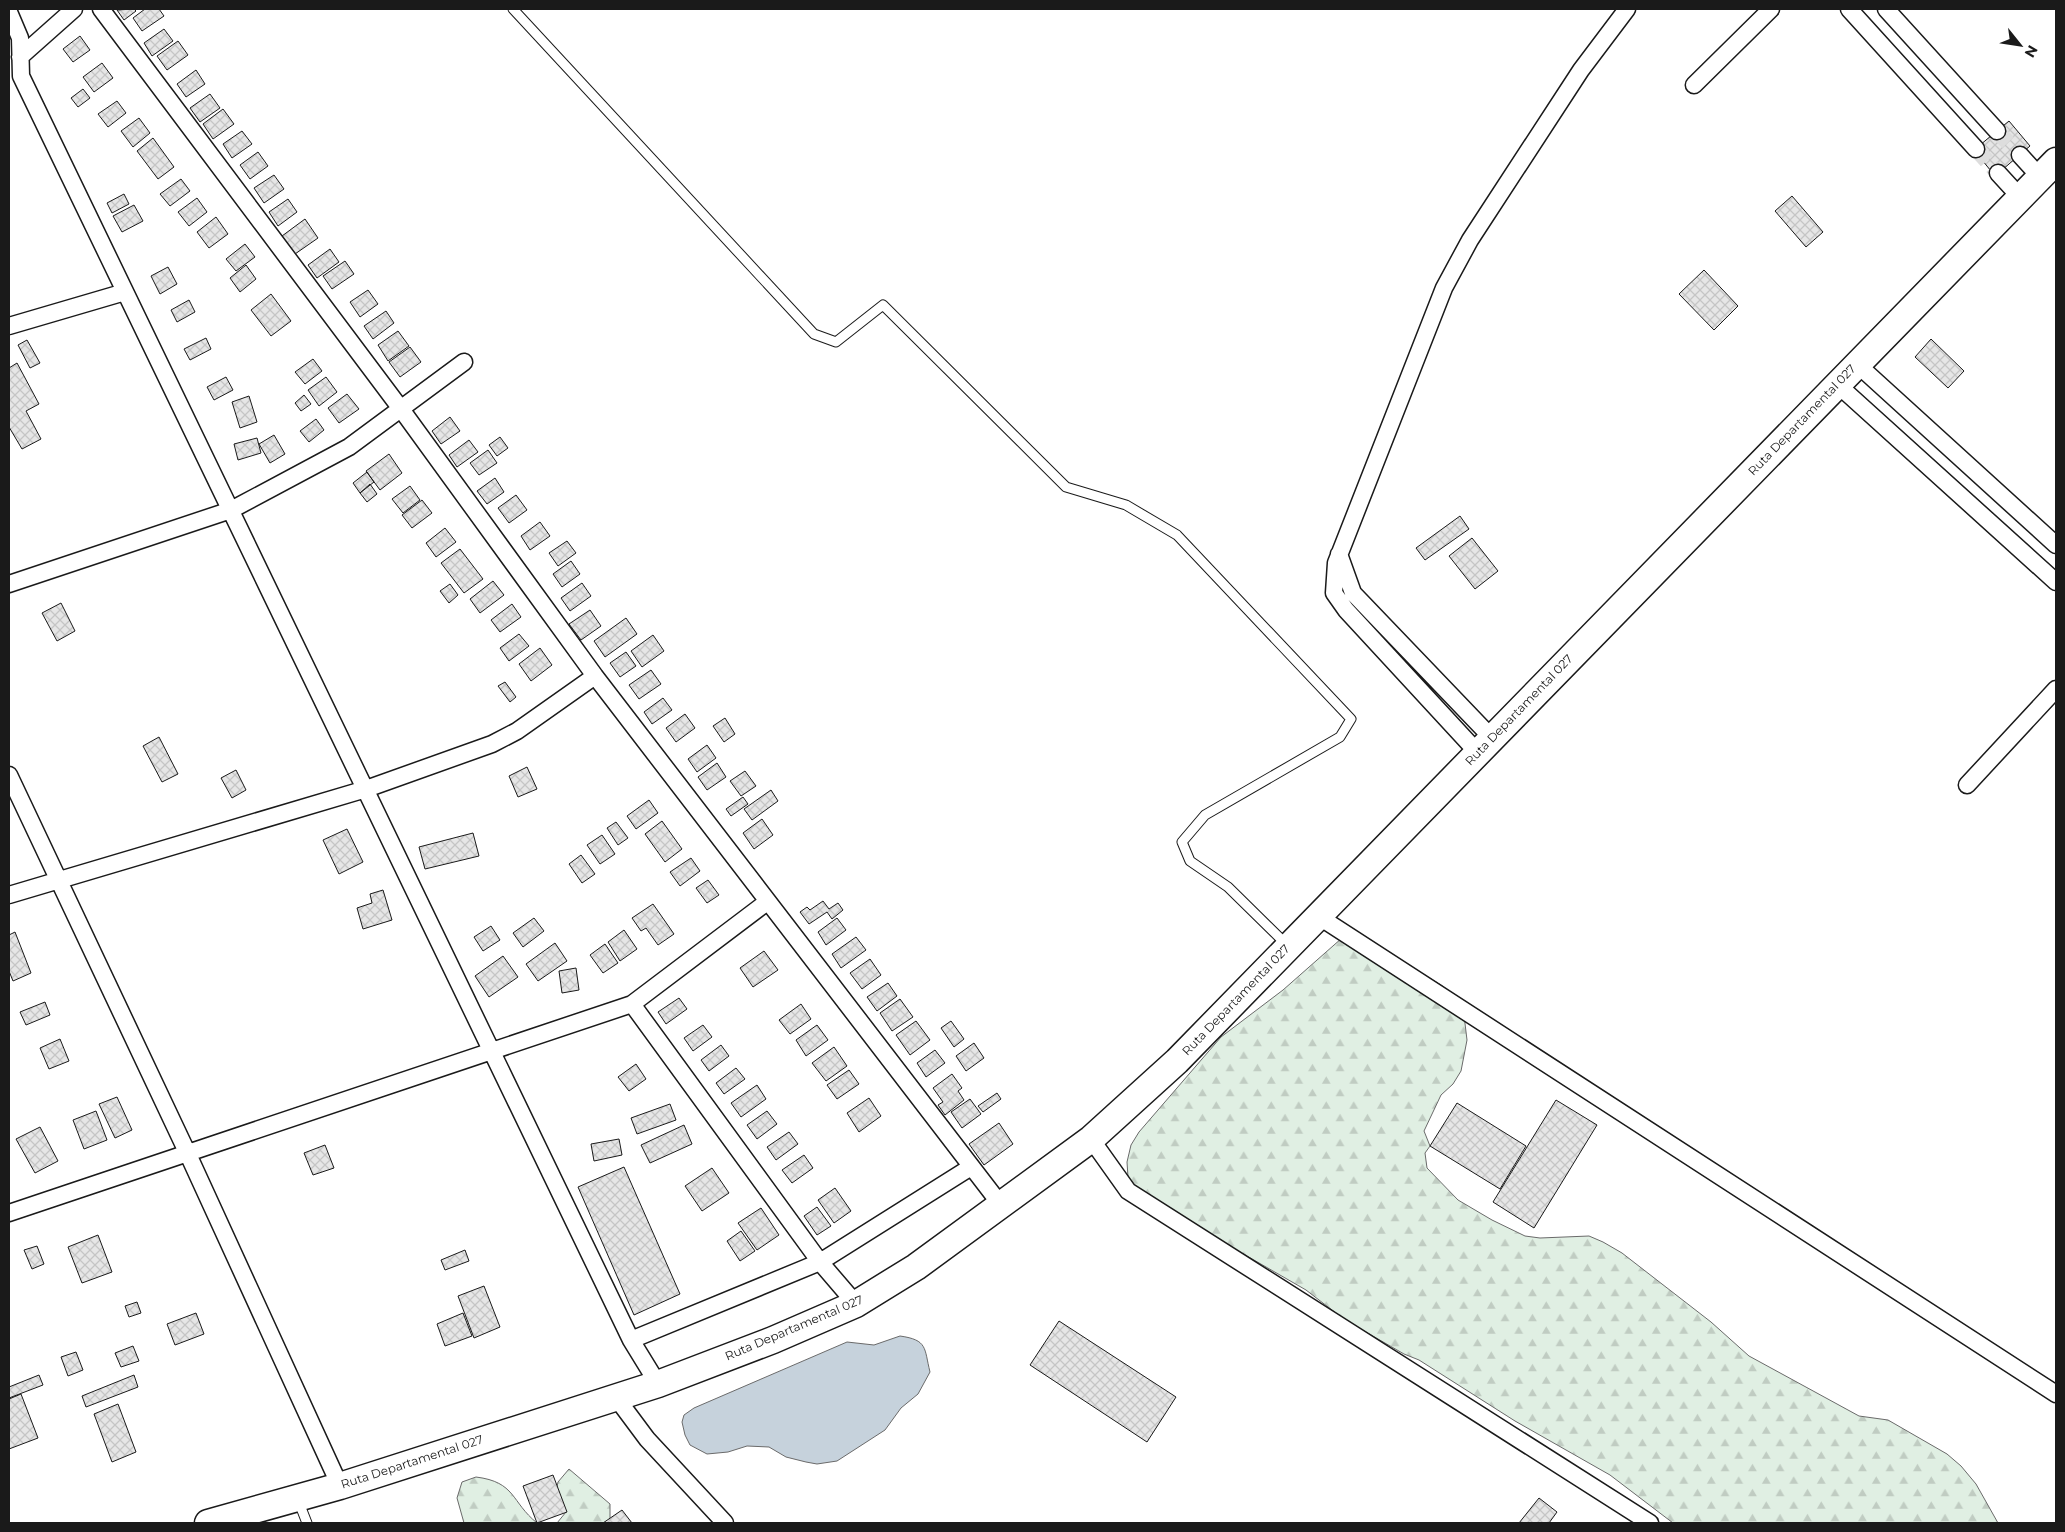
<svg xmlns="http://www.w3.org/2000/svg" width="2065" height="1532" font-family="Montserrat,sans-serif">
	<defs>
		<pattern id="forest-firs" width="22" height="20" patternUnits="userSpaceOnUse" patternTransform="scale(1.25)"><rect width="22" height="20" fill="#e0efe3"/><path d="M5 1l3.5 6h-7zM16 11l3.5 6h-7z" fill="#c0ccc2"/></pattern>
		<pattern id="building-cross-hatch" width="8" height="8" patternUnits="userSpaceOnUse" patternTransform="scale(1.25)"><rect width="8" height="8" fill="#e6e6e6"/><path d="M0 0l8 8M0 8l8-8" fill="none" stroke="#c5c5c5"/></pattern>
	</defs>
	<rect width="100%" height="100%" fill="#fff"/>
	<path fill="url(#forest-firs)" stroke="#6a6a6a" d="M1342,938L1385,951L1441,985L1454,995L1463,1007L1467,1040L1461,1071L1453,1084L1441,1095L1424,1131L1430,1146L1425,1153L1427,1168L1458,1200L1492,1220L1525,1236L1540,1238L1589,1236L1603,1242L1622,1253L1711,1322L1749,1356L1859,1416L1888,1420L1947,1454L1961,1466L1976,1484L1998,1523H1673L1610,1475L1515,1421L1419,1360L1404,1354L1345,1320L1306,1290L1233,1248L1187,1227L1136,1190L1128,1177L1127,1162L1131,1145L1139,1132L1221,1037L1283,990Z
		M569,1469L610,1504V1523H540H557L566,1512L555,1496L558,1482Z
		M476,1477C516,1482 511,1502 537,1523H464L457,1498L462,1482Z"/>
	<path fill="#c6d2dc" stroke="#6a6a6a" d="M900,1336C928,1340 924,1348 930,1372L918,1394L901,1408L885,1430L837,1461L817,1464L806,1462L786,1457L769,1447L747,1446L728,1452L707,1454L690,1445L685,1435L682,1422L684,1415L694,1408L847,1342L874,1345Z"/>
	<path fill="url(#building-cross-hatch)" stroke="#1a1a1a" d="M134,9L136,11L124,20L117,10Z
		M145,9H159L164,16L142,31L133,18Z
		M164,29L173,41L152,56L144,43Z
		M80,36L90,50L73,62L63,49Z
		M178,41L188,55L167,70L157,56Z
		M102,63L113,78L94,92L83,77Z
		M196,70L205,84L186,97L177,84Z
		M83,89L90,98L78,107L71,98Z
		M210,94L220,108L200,122L190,108Z
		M117,101L126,113L108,127L98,114Z
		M223,109L234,124L213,139L203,124Z
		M139,118L150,133L133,147L121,131Z
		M2009,121L2030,146L1995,176L1974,150Z
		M242,131L252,144L232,158L223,144Z
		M153,138L174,167L158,179L137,151Z
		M258,152L268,166L250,179L240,165Z
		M274,175L284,189L264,203L254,188Z
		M181,179L190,191L170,206L160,194Z
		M124,194L129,204L112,213L107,203Z
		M1792,196L1823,232L1806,247L1775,211Z
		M197,198L207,212L189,226L178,212Z
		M288,199L297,212L278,226L269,212Z
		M134,205L143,221L122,232L113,216Z
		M216,217L228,234L209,248L197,232Z
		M305,219L318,238L295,254L282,236Z
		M245,244L255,257L236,271L226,259Z
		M330,249L339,262L317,278L308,265Z
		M345,261L354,274L332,289L323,276Z
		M246,265L256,279L240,292L230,278Z
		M168,267L177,284L160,294L151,276Z
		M1704,270L1738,306L1714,330L1679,294Z
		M368,290L378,304L360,317L350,302Z
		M271,294L291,321L271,336L251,310Z
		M189,300L195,312L177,322L171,310Z
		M386,311L394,323L373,339L364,326Z
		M398,331L409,346L388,361L378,345Z
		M206,338L211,349L190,360L184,349Z
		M1931,339L1964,371L1948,388L1915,357Z
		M27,340L40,363L30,368L18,345Z
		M410,347L421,362L400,377L389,362Z
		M313,359L322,371L305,384L295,372Z
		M17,363L39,404L26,411L41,439L22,449L9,427V368Z
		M226,377L233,390L214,400L207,387Z
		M326,377L337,392L319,406L308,390Z
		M347,394L359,409L339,423L328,408Z
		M304,395L311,404L301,411L295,403Z
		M249,396L257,422L240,428L232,402Z
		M450,417L460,431L441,444L432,431Z
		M316,419L324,430L309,442L300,431Z
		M274,435L285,454L270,463L259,444Z
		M500,437L508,448L497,456L489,445Z
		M257,438L261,453L238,460L234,444Z
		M469,440L478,452L457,467L449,455Z
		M488,450L497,463L479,475L470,463Z
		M389,454L402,473L380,490L366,471Z
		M367,472L374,482L360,493L353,483Z
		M495,478L504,492L487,504L477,491Z
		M370,484L377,494L367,502L360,493Z
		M410,486L420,500L403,513L392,499Z
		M516,495L527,510L509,523L498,508Z
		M422,500L432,513L412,528L402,515Z
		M1460,516L1469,529L1425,560L1416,548Z
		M540,522L550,536L530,550L521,536Z
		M445,528L456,542L436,557L426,543Z
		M1472,538L1498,571L1475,589L1449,556Z
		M567,541L576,553L558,566L549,553Z
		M460,549L483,579L464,593L441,563Z
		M571,561L580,574L562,587L553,574Z
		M493,581L504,595L480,613L470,599Z
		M582,583L591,596L570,611L561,598Z
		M450,584L458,595L449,603L440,591Z
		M61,603L75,631L57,641L42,613Z
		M512,604L521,617L500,632L491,620Z
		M590,610L601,626L581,640L569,624Z
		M626,618L637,634L605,657L594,641Z
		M519,634L529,646L509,661L500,648Z
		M653,635L664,651L642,667L631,651Z
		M540,648L552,665L531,681L519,664Z
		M626,652L636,666L620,677L610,663Z
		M651,670L661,684L639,699L629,685Z
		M505,682L516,697L510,702L498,686Z
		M663,698L672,710L652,724L644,712Z
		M685,714L695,728L676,742L666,728Z
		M725,718L735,734L724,742L713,726Z
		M159,737L178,774L162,782L143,746Z
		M707,745L716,758L697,772L688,759Z
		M717,763L726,777L707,790L698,777Z
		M527,767L537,789L518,797L509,776Z
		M236,770L246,790L232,798L221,778Z
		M745,771L756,786L741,796L730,781Z
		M771,790L778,801L752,820L744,809Z
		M743,797L748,804L731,816L726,809Z
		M649,800L658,813L636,829L627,816Z
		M762,819L773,835L754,849L743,833Z
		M662,821L682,849L665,862L645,834Z
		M616,822L628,838L618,845L607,828Z
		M347,829L363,862L339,874L323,840Z
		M473,833L479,856L425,869L419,847Z
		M602,835L615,854L600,864L587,845Z
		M581,855L595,874L582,883L569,864Z
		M691,858L700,871L680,886L670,872Z
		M708,880L719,895L707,903L696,888Z
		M383,890L392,920L363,929L357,908L372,903L370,894Z
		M823,901L829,909L838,903L843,910L832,919L827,912L809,924L800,912L807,907L810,910Z
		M653,904L674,934L658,945L646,928L641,931L632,918Z
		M534,918L544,931L523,947L513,933Z
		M837,918L846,930L826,945L818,932Z
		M491,926L500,940L483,951L474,937Z
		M624,930L637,949L620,961L608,942Z
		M15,932L31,973L13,981L9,971V935Z
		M856,937L866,950L841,968L832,954Z
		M555,943L567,961L538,981L526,964Z
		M605,944L618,963L603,973L590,955Z
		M764,951L778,970L753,987L740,968Z
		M503,956L518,977L489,997L475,976Z
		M870,959L881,975L862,989L850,973Z
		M576,968L579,990L562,993L559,971Z
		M888,983L897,996L877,1011L867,997Z
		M679,998L687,1009L666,1024L658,1012Z
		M900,999L913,1017L892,1031L880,1013Z
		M45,1002L50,1015L26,1025L20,1012Z
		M801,1004L811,1019L790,1034L779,1020Z
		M916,1021L930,1040L910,1055L896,1035Z
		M951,1021L964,1039L954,1047L941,1028Z
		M703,1025L712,1037L693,1051L684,1038Z
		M817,1025L828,1040L806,1056L796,1040Z
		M60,1039L69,1061L49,1069L40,1048Z
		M974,1043L984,1058L966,1071L956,1056Z
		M721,1045L729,1056L709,1071L701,1060Z
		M834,1047L847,1066L826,1081L812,1063Z
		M935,1050L945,1063L926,1077L917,1063Z
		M636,1064L646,1079L629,1091L618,1077Z
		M736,1068L745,1079L724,1094L716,1083Z
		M849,1070L859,1084L837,1099L827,1085Z
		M952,1074L962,1088L958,1091L964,1100L945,1115L938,1105L943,1102L933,1088Z
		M757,1085L766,1099L741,1117L731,1103Z
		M997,1093L1001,1099L983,1112L978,1106Z
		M117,1097L132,1130L115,1138L99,1104Z
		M869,1098L881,1116L859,1132L847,1113Z
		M970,1099L981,1114L962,1128L951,1112Z
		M1556,1100L1597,1125L1534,1228L1493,1202Z
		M1457,1103L1526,1146L1500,1189L1430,1146Z
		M670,1104L676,1120L637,1134L631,1118Z
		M96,1111L107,1140L84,1149L73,1120Z
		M767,1111L777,1124L757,1139L747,1125Z
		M999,1123L1013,1144L984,1165L969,1144Z
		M684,1125L692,1144L650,1163L641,1145Z
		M40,1127L58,1161L35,1173L16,1139Z
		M789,1132L798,1144L776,1160L767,1147Z
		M619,1139L622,1155L594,1161L591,1144Z
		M325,1145L334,1168L313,1175L304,1153Z
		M804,1155L813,1168L792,1183L782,1170Z
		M624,1167L680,1294L634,1315L578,1187Z
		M712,1168L729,1193L702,1211L685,1186Z
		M835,1188L851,1211L834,1223L818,1200Z
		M817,1207L831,1226L817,1235L804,1216Z
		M761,1208L779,1235L757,1250L738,1223Z
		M741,1231L755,1251L740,1261L727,1241Z
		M98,1235L112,1272L82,1283L68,1247Z
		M37,1246L44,1264L32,1269L24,1250Z
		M465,1250L469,1261L445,1270L441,1260Z
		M484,1286L500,1327L474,1338L458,1296Z
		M137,1302L141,1313L129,1317L125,1306Z
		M196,1313L204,1334L175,1345L167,1324Z
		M463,1313L472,1336L445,1346L437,1324Z
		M1059,1321L1176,1397L1147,1442L1030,1365Z
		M133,1346L139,1361L121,1367L115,1353Z
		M76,1352L83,1370L68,1376L61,1357Z
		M39,1375L43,1385L9,1398V1387Z
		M134,1375L138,1387L86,1407L82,1396Z
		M21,1394L38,1438L9,1449V1399Z
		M118,1404L136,1452L112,1462L94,1414Z
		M553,1475L567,1512L537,1523L523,1486Z
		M1539,1498L1557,1512L1549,1523H1519Z
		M622,1510L632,1523H603Z"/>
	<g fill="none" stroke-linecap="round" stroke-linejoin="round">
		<path stroke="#ddd" stroke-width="16" stroke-dasharray="16 8" stroke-linecap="butt" d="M1997,131L2020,155
			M1976,149L1998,173"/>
		<defs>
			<path id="lane" d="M513,9L814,334L836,342L883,305L1066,487L1126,505L1177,535L1351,719L1340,737L1205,815L1182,842L1190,861L1228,887L1288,946
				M298,1500L307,1523"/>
			<path id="street" d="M101,9L401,409L595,676L1001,1205
				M1849,9L1976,149
				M1886,9L1997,131
				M9,12L20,38L21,76L631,1340L658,1384
				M20,57L74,9
				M1694,85L1771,9
				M2020,155L2040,177
				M1998,173L2020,197
				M9,326L125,292
				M1857,364L2056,545
				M1837,384L2056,582
				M1339,554L1353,593L1492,738
				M9,584L231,510L349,447L464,362
				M1478,753L1346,610L1334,593L1336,563L1444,288L1470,240L1581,70L1627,9
				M9,775L187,1152L340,1486
				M1967,785L2056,689
				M9,895L366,789L492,744L517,731L595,676
				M1318,916L2056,1394
				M632,1004L767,902
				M1091,1139L1128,1191L1650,1523
				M9,1213L632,1004L820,1262L856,1304
				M631,1340L820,1262L971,1167
				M615,1396L647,1439L725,1523"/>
			<path id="primary" d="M208,1523L340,1486L658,1384L773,1340L856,1304L916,1267L1091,1139L1177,1061L2056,161"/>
		</defs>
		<use href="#lane" stroke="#1a1a1a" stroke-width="11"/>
		<use href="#street" stroke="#1a1a1a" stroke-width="19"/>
		<use href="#primary" stroke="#1a1a1a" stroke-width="29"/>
		<use href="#lane" stroke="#fff" stroke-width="9"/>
		<use href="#street" stroke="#fff" stroke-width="16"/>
		<use href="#primary" stroke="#fff" stroke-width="26"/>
	</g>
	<g text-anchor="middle" stroke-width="4" stroke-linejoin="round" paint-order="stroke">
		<g font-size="12" fill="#1a1a1a" stroke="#fff">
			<text transform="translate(1802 420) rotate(-46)" y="4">Ruta Departamental 027</text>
			<text transform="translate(1519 710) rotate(-46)" y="4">Ruta Departamental 027</text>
			<text transform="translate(1236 1000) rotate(-46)" y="4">Ruta Departamental 027</text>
			<text transform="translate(794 1328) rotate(-23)" y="4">Ruta Departamental 027</text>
			<text transform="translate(412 1462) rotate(-18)" y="4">Ruta Departamental 027</text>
		</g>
	</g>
	<rect width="2065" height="1532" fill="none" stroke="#1a1a1a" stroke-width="20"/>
	<g transform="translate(2020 45) rotate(120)" stroke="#ffffff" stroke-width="4" paint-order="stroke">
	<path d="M0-4L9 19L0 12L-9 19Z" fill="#1a1a1a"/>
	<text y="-8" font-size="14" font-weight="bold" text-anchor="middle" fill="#1a1a1a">N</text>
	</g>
</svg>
